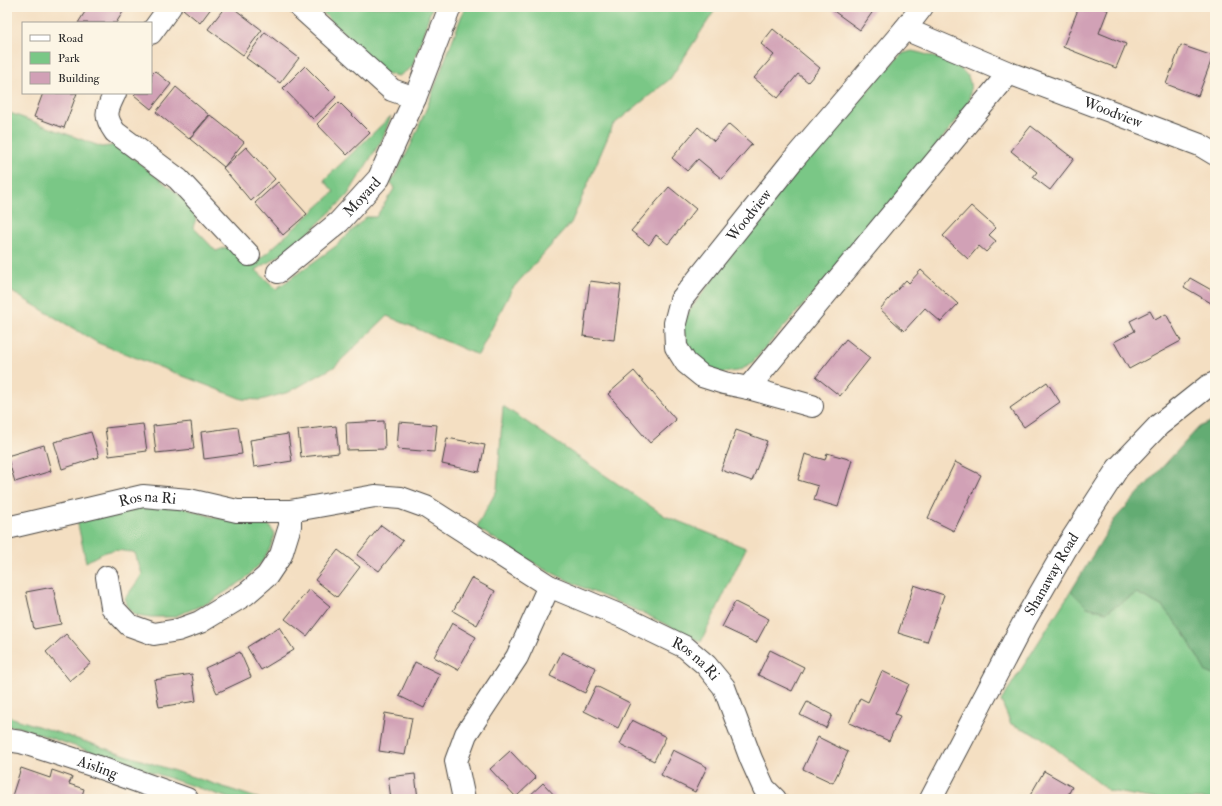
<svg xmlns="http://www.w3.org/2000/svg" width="1222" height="806" font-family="'IM FELL Double Pica',serif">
	<rect width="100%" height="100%" fill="#fcf5e5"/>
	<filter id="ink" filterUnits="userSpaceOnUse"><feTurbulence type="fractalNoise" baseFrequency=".025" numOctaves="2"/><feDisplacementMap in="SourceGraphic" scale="8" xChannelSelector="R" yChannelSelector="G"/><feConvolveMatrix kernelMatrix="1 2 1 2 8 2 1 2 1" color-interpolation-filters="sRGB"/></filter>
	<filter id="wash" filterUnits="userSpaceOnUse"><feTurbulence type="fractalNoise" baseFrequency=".012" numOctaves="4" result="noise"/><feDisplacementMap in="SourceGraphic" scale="16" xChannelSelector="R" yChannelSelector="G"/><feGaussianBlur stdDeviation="0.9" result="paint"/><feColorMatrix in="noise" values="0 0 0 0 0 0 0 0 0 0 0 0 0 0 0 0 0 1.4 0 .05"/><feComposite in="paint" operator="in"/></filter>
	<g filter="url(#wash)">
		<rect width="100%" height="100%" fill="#f4dfc2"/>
		<path fill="#7ac786" stroke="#527958" d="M322,7H432L412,67L399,76L384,73L319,9Z
			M465,7H717L670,79L613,125L571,223L512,289L478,355L387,316L334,367L289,392L261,400L242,399L98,343L7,289V125L10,113L102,147L117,145L193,206L196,219L193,227L216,251L227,247L235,250L249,267L268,252L334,192L324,180L391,116L383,138L347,196L296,245L256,270L276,289L336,246L366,217H376L394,189L391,182L410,147L427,107Z
			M912,51C923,53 934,57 945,61C970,72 974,78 968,106L862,239L750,365L738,371L720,373L703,365L690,353L683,330L685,319L690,310L786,182L893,62L901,54Z
			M503,406L665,516L746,548L701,642L643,613L588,590L542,568L477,528L479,522L497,490Z
			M135,506L181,507L213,517L240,522L257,520L268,524L275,534L270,548L262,562L244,580L210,602L173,617H151L136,615L128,608L125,598C131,590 137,583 142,574L135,553C111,548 107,550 86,562L77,520Z
			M1071,591L1087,607L1106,612L1137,593L1163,607L1184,633L1206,672L1215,676V799H1156L1109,791L1041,737L1011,724L1001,701Z
			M7,716L260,799H231L18,727L7,726Z"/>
		<path fill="#63ac73" stroke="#476c4f" d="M1215,420V676L1206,672L1184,633L1163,607L1137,593L1106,612L1087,607L1071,591L1114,520L1199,427Z"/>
		<g id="blocks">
			<path fill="#d1a1b6" d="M88,7H126L116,23H78Z
				M185,7H212L200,23L183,9Z
				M225,7H232L262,30L243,55L208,29Z
				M828,7H876L860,30Z
				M986,7H997L992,12Z
				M1079,7H1101L1108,10L1099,33L1126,44L1116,68L1063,47Z
				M773,29L820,68L808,82L798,74L778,98L754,78L774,55L761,44Z
				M265,32L299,58L280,83L246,58Z
				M1181,45L1213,56L1198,96L1166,84Z
				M305,66L336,97L313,119L283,88Z
				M155,71L171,84L151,109L134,95L136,93H151V75Z
				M176,87L209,115L189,139L156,112Z
				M43,93H77L64,128L34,117Z
				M339,102L370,133L347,155L317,124Z
				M210,115L244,142L224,167L190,139Z
				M729,124L752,144L722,179L698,159L687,171L672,158L698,127L714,141Z
				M1031,126L1074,159L1050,190L1033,177L1037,172L1011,151Z
				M246,147L275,179L251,201L223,168Z
				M278,182L307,214L283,235L255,203Z
				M669,187L696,209L668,244L656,235L649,245L631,231Z
				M971,206L996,228L989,235L996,241L986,252L979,246L968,259L943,236Z
				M921,270L958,304L941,322L925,308L904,331L880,309L906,280L909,283Z
				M1190,278L1215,292V295L1211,303L1184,287Z
				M590,281L621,285L614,340L583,336Z
				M1150,311L1155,320L1166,314L1181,341L1129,369L1114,342L1135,331L1130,321Z
				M846,339L870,358L840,396L816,377Z
				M634,371L676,420L650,443L608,394Z
				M1047,382L1060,402L1024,427L1010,408Z
				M384,421L385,449L347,450L346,423Z
				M191,422L194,449L156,453L153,426Z
				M399,422L437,425L434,452L397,449Z
				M143,424L147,451L109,456L105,428Z
				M336,426L339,453L301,457L298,430Z
				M238,427L242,454L204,459L201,432Z
				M736,430L767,441L752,481L721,470Z
				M91,432L99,457L62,469L54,442Z
				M288,434L292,461L254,467L250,440Z
				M447,438L485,445L479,472L442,464Z
				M44,445L51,471L15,482L7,456Z
				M827,453L852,460L838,507L814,500L818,486L798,480L805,454L825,460Z
				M955,462L981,475L954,531L928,518Z
				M381,525L403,541L379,571L357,555Z
				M338,550L360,567L337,597L315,580Z
				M471,578L495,591L477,625L453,611Z
				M914,585L944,595L927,642L898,633Z
				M53,587L61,624L34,629L26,592Z
				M309,589L330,606L307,636L285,619Z
				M735,602L769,619L756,643L722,627Z
				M452,623L476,637L458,670L434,657Z
				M279,627L294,650L261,670L247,647Z
				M66,634L91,663L70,681L46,652Z
				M770,650L804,667L792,691L758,675Z
				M240,652L251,677L217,693L205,668Z
				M562,652L596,668L585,693L550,676Z
				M415,662L440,674L424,708L399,696Z
				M882,671L909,684L895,714L900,716L889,741L849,723L860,698L868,702Z
				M192,674L196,701L159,707L154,680Z
				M596,686L630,703L618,728L584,711Z
				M807,702L832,715L826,728L800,715Z
				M385,713L412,718L405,755L379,751Z
				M632,720L666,737L654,761L620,744Z
				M818,737L848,752L833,783L803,769Z
				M673,750L707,767L695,792L661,775Z
				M510,751L536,778L516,797L490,769Z
				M21,768L50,778L52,770L72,777L69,784L84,789L81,799H11Z
				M1044,771L1072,787L1066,799H1028Z
				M415,774L418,799H391L388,777Z
				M543,783L558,799H526Z"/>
		</g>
	</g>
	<g filter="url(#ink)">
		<use href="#blocks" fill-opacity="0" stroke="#494642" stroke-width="1"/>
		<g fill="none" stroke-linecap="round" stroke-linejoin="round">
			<defs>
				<g id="street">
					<path d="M300,7L392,90L415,98"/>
					<path d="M905,29L1009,73"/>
					<path d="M151,33L170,7"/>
					<path d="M115,93C107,110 103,115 115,132L178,179L249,255"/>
					<path id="s1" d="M278,272L339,222L379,178L415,98L450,7"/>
					<path id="s2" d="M748,388L1009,73L1200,145L1215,154"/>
					<path id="s3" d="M812,406L748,388L724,383L702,376L686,363L676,347L675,323L681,300L793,160L905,29L922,7"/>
					<path id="s4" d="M7,528L143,496L189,500L237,511H290L375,496L401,498L426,507L549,586L621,616L685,647L706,665L724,687L751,759L764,788L775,799"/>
					<path d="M107,577L112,607L129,625L154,634L178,630L200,622L246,594L267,576L281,555L290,526V511"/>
					<path id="s5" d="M7,740L21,742L95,766L187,799"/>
					<path d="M464,799L456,761L466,734L517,657L549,586"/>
					<path id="s6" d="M931,799L1026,618L1068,545L1118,468L1159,425L1208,386L1215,383"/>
				</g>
			</defs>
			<use href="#street" stroke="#494642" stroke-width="24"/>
			<use href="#street" stroke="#fff" stroke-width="22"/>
		</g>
	</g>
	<g text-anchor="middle" stroke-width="3" stroke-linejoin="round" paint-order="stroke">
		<g font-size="15" fill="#2b2b2b" stroke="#fcf5e5">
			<text dy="5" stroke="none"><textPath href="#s2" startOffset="520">Woodview</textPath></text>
			<text dy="5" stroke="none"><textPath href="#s1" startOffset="113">Moyard</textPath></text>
			<text dy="5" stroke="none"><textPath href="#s3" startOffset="310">Woodview</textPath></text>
			<text dy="5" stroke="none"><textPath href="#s4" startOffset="144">Ros na Ri</textPath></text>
			<text dy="5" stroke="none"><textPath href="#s6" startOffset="255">Shanaway Road</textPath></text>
			<text dy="5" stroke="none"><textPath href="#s4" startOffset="738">Ros na Ri</textPath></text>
			<text dy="5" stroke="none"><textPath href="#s5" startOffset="95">Aisling</textPath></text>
		</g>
	</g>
	<rect width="1222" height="806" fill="none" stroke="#fcf5e5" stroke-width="24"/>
	<rect x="22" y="22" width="130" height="72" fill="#fcf5e5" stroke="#a8a49b"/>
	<rect x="30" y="35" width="20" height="6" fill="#ffffff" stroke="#a8a49b"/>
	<text x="58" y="42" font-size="12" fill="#2b2b2b">Road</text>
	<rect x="30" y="52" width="20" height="12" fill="#7ac786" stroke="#a8a49b"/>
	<text x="58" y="62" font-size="12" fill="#2b2b2b">Park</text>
	<rect x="30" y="72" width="20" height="12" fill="#d1a1b6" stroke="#a8a49b"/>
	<text x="58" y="82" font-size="12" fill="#2b2b2b">Building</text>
</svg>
